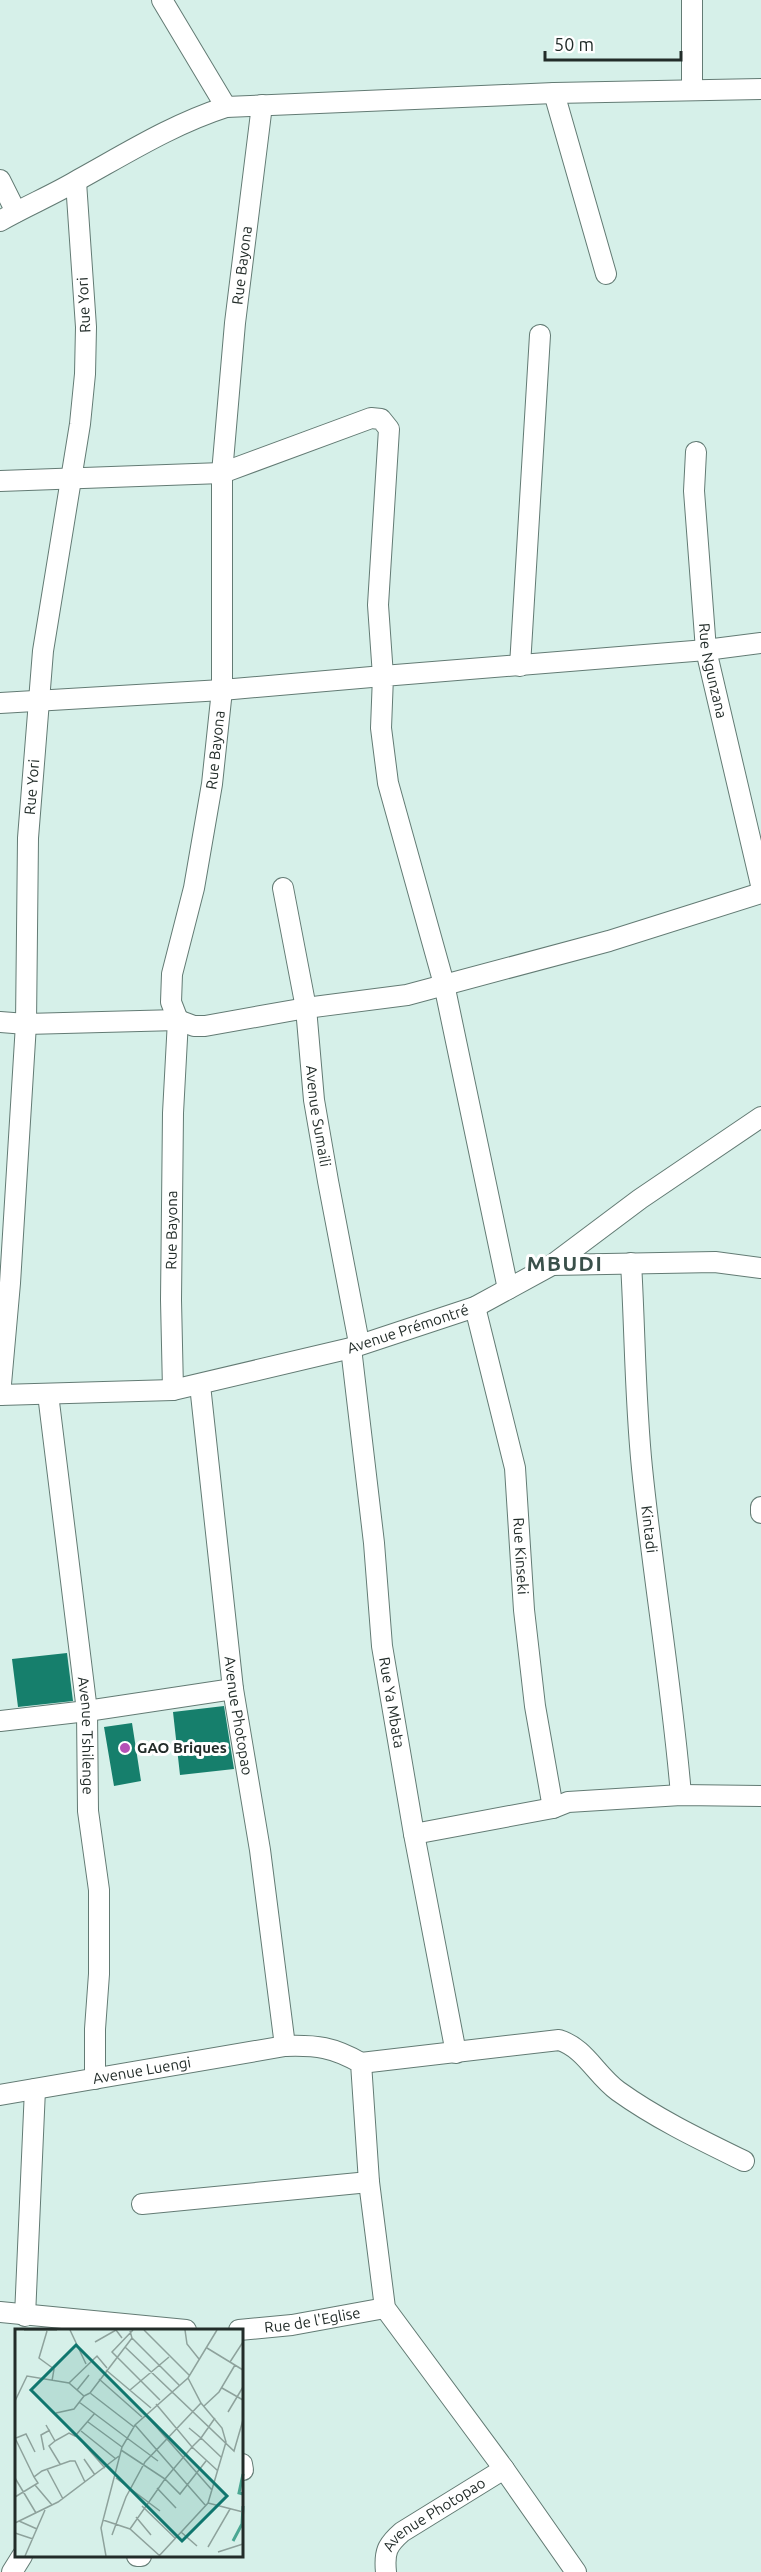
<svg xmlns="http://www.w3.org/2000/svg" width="761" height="2572" font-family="Ubuntu,sans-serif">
	<rect width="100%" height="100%" fill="#d6f0e9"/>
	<path fill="#167f6c" d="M67,1653L73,1701L18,1707L12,1659Z
		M224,1706L234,1769L180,1775L173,1712Z
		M132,1723L141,1781L114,1786L104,1727Z"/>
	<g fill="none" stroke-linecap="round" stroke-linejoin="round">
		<defs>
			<g id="minor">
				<path d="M162,0L226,107"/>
				<path d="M692,0V90"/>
				<path d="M554,93L606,274"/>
				<path d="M0,180L16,212"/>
				<path d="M0,221C26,206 53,195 78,180C127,153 173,124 226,107L554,93L761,89"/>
				<path id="s1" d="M696,452L694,491L706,650L761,885"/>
				<path d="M0,481L222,473L371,418L381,419L389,429L378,605L383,676L222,690L0,703"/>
				<path d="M520,666L540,335"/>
				<path id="s2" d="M283,888L306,1008L314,1100L328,1181L359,1343"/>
				<path d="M0,1022L26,1024L178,1020L194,1026H205L306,1008L407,995L609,941L761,893"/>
				<path id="s3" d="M631,1263C635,1331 635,1400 642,1468C653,1577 672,1686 681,1795"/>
				<path d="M552,1265L715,1262L761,1268"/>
				<path d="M508,1289L444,984L388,783L381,728L383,676L706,650L761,643"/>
				<path id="s4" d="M475,1307L515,1468L524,1610L535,1706L553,1808"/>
				<path id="s5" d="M351,1348L374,1543L382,1646L414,1834L456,2053"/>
				<path id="s6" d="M200,1385L233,1689L260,1850L285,2046"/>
				<path id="s7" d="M173,1390L171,1300L173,1113L178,1020L171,1002L172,974L194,888L212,784L222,690V473L235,323L262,105"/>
				<path id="s8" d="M48,1394L87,1711L88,1811L99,1890V1974L95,2029V2079"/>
				<path id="s9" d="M0,1395L10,1283L26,1024L28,838L43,651L80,424L85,374L86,327L76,182"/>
				<path id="s10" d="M0,1395L173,1390L351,1348L475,1307L552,1265L640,1199L761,1117"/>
				<path d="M761,1507V1513"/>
				<path d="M0,1721L87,1711L233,1689"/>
				<path d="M414,1834L553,1808L568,1802L681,1795L761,1796"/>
				<path d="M361,2063L559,2040C585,2048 596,2075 618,2091C657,2119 701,2140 744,2161"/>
				<path id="s11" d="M0,2095L285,2046C317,2045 333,2047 361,2063L369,2182L385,2308L504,2469L576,2572"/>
				<path d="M142,2204L369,2182"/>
				<path d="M0,2312L186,2330"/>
				<path d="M25,2316L35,2089"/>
				<path id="s12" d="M239,2330L292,2325L385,2308"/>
				<path d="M242,2464L243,2470"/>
				<path d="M137,2556H141"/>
				<path d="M12,2572L22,2556"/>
				<path id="s13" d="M386,2572C384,2552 387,2545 402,2532L504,2469"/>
			</g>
		</defs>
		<use href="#minor" stroke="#637b74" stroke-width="22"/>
		<use href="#minor" stroke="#fff" stroke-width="20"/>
	</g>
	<circle fill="#b551b6" stroke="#fff" stroke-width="2" cx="125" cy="1748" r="6"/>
	<g text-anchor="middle" stroke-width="6" stroke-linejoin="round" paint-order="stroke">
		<g font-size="15" fill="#222c29" stroke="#fff">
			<text dy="5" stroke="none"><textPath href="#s7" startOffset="1132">Rue Bayona</textPath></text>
			<text transform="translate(84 305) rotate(-93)" y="5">Rue Yori</text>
			<text dy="5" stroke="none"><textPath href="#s1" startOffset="220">Rue Ngunzana</textPath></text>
			<text dy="5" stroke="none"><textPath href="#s7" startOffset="646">Rue Bayona</textPath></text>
			<text dy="5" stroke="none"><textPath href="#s9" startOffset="609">Rue Yori</textPath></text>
			<text dy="5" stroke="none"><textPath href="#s2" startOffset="231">Avenue Sumaili</textPath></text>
			<text dy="5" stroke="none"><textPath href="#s7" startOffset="160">Rue Bayona</textPath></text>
			<text dy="5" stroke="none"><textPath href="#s10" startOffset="416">Avenue Prémontré</textPath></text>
			<text dy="5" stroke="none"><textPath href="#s3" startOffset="267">Kintadi</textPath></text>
			<text dy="5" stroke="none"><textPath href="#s4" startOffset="254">Rue Kinseki</textPath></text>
			<text dy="5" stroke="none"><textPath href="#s5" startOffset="357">Rue Ya Mbata</textPath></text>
			<text dy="5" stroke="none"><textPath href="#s6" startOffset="333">Avenue Photopao</textPath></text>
			<text dy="5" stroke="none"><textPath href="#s8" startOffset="344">Avenue Tshilenge</textPath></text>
			<text dy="5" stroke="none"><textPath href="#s11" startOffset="144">Avenue Luengi</textPath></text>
			<text dy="5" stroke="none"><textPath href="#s12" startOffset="74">Rue de l'Eglise</textPath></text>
			<text dy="5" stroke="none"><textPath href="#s13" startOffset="82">Avenue Photopao</textPath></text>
		</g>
		<g font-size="15" font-weight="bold" fill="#222c29" stroke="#fff" text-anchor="start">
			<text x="137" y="1753">GAO Briques</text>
		</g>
		<g font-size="21" font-weight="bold" letter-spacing="1.5" fill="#3a504a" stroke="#fff">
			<text x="565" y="1271">MBUDI</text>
		</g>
	</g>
	<g transform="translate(15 2329)">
		<rect width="228" height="228" fill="#d6f0e9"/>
		<path fill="none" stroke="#4ba793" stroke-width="3" d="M228,145L224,164L228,165M218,212L227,195L228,177"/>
		<path fill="none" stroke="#8ea29c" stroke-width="1.5" d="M9,1H42M55,1L71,35M118,1L97,23L145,71M129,1L174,46M170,1L172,15L184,30M32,2L24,29L39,40L37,52M117,9L164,56M80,13L101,1L107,9M110,18L219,122L228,91M192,19L228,41M215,33L228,13M91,41L136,79M84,50L127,88M54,54L82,27L92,39M207,59L228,71M62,61L74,46M115,61L154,28M75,64L117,9L115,2M75,64L119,98M0,72L12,47L54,54L69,67L75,64M64,73L112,109M141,75L177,118L186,109L174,99M189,77L204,63L220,36M213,83L228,58M41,84L59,80L69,67M130,85L197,161M200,89L186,109L206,128M73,93L107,118M31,96L40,112L54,104L60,107L80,84M120,96L191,177M66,102L101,130M0,109L19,148M1,109L11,105L20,123M112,109L143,132M40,112L34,117L45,135M69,115L90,139M29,121L26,106L35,101M106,121L150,150L115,200M69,130L80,146M191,132L165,165L150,150L177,118L203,142M32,140L48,170M0,149L21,184M101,149L145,182M20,156L37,176M142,159L161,179M0,168L23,154L19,148L27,142L55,132H60L70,153M193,174L228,183M127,177L160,209M121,188L136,206M88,191L115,200L145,227M4,192L22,200M0,194L43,173L104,127M166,203L182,217M0,204L18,210M97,206L111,168L130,133L186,74M193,218L215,180M203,223L228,215M10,227L30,181M91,227L86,199L107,118L120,96L173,49L202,1M144,227L193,174L211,113L207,99L186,74L173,49"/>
		<path fill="#0f766e" fill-opacity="0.15" stroke="#0f766e" stroke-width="3" d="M61,16L212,167L167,212L16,61Z"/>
		<rect width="228" height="228" fill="none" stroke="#222c29" stroke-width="3"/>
	</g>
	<path d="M545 51v9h136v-9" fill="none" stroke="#222c29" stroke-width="3"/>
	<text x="554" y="51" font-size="18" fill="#222c29" stroke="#ffffff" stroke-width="4.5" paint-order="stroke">50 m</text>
</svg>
